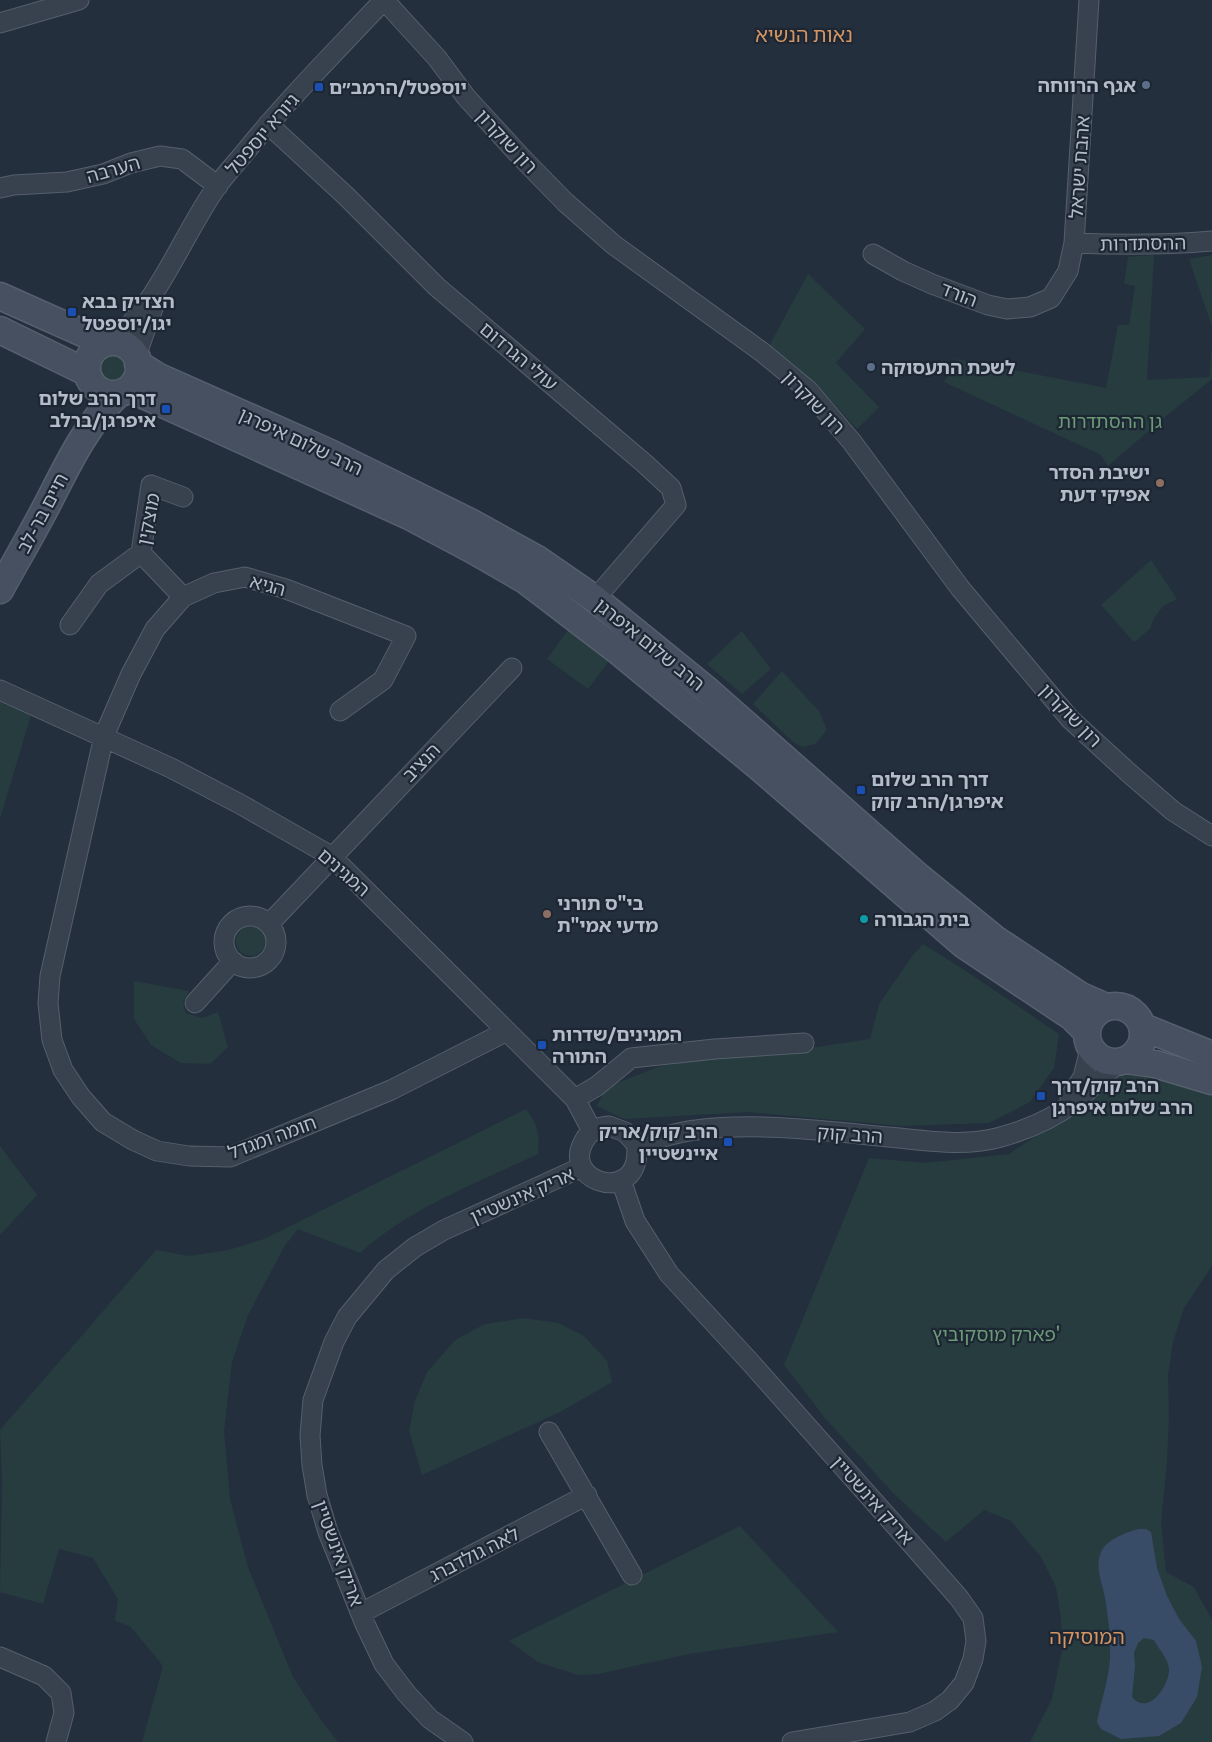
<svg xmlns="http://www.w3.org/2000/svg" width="1212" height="1742" font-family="Signika,'Noto Sans Hebrew',sans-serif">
	<rect width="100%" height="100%" fill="#242f3e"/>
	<path fill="#263c3f" d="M1154,255L1147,380L1209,377L1212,341V379L1160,421L1108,466L1101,455L944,382L956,359L1106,388L1118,325H1129L1135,286L1124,284L1128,257Z
		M1212,255V327L1189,259Z
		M808,274L865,329L836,363L879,407L857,429L817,385L769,346Z
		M96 368a16 16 0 1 1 32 0a16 16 0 1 1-32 0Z
		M1151,560L1177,599L1163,606L1153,620L1150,629L1134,642L1101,605Z
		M568,630L609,661L588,689L547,659Z
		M742,631L771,669L742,694L707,664Z
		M782,671L819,711L827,730L815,744L803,747L794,743L753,704Z
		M0,700L31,715L0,819Z
		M236 941a15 15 0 1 1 30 0a15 15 0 1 1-30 0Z
		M923,944L966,971L1059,1034L1054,1068L1030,1102L989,1123L901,1126L748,1112L624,1119L597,1106L605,1088L660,1066L711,1058L804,1049L870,1039L879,1004L913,955Z
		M134,981L189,991L183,1002L186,1013L202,1018L218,1012L228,1047L210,1064L181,1063L151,1045L134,1019Z
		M1149,1071L1212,1091V1266L1184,1308L1173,1342L1168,1375L1169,1419L1167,1462L1161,1522L1166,1572L1194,1587L1212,1620V1742H1030L1052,1699L1062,1650L1061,1619L1056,1587L1041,1557L1011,1521L984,1510L946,1542L894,1494L825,1418L784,1365L869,1158L925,1163L1009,1154L1071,1113L1111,1078Z
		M526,1109C538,1126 540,1133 538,1154C477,1183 411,1207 360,1253L298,1229L284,1247L248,1315L232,1362L224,1431L230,1499L248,1567L293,1677L321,1720L338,1742H142L163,1666L130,1626L115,1621L118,1599L93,1558L59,1549L43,1604L0,1592L2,1484L0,1430L156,1250L189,1256L228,1250L264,1239Z
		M0,1146L37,1195L0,1235Z
		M524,1318L558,1323L584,1336L607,1361L612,1382L560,1412L422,1475L409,1431L415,1401L427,1372L455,1340L485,1324Z
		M740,1526L838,1632L689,1654L598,1674L578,1675L538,1662L509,1641Z"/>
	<path fill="#394c67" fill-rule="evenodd" d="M1139,1529H1146L1151,1532L1157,1568L1167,1596L1179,1619L1196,1641L1202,1667L1197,1697L1181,1723L1159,1736L1121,1739L1101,1729L1097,1722C1101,1701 1109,1679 1110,1658C1111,1637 1108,1614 1104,1593C1101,1580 1095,1565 1101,1552C1107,1539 1127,1532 1139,1529ZM1144,1638L1154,1640C1159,1650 1170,1660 1169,1672C1167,1688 1148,1716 1132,1697L1135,1666L1134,1653L1138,1643Z"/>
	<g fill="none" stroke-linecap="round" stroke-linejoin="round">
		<defs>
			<path id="street" d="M384,0L437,58L466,97L522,158L565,202L614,245L762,352L808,390L852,442L960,588L1070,719L1129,773L1173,811L1212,836
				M0,23L79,0
				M268,124L346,196L437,287L644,463L671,488L676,505L595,599
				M0,188L14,185L67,182L103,174L131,163L160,156L182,159L218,186
				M1074,243C1121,245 1166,245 1212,241
				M873,254L903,271L932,284L988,305L1007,309L1030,307L1051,298L1068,271L1074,243L1089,0
				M112,343C160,300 181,238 217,186C226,174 236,163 246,151C289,98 337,50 384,0
				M136,356L156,300
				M183,597L141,553L151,485L183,497
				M70,625L99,584L141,553
				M0,690L171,768L240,804L331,856L575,1099L592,1131
				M340,711L383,680L406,636L286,589L245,577L214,583L183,597L155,629L131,674L104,736L50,976L48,1003L52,1040L63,1070L81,1097L103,1122L133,1140L157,1151L189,1156L230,1157L391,1090L507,1031
				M224 942a26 26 0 1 1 52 0a26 26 0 1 1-52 0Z
				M269,924L512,668
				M195,1003L233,961
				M1070,1097L1083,1077L1090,1049
				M575,1099L597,1086L631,1058L715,1049L804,1043
				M609,1126L625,1132L637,1145C637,1150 637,1156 636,1161C627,1202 562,1179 584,1141C589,1131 598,1127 609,1126Z
				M637,1145C656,1139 676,1132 696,1130C757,1122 827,1131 888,1137C923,1140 963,1147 997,1138C1024,1131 1054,1118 1076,1101C1090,1089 1104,1075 1118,1063
				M621,1180L635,1221L669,1274L750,1362L916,1549L959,1598L973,1618L976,1641L973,1659L964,1683L950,1700L935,1711L910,1722L792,1742
				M549,1432L632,1575
				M361,1613L587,1495
				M0,1657L44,1676L61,1693L64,1713L56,1742
				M463,1742L430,1719L406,1693L384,1664L365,1624L328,1532L317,1495L312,1465L310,1435L313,1400L334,1342L347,1317L386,1270L415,1247L444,1230L582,1167"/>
			<path id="secondary" d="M0,296L105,343
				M0,330L86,372
				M87 368a26 26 0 1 1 52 0a26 26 0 1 1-52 0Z
				M138,364L159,377L330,453L470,522L537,559L595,599L707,690L919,877L995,939L1081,996L1106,1007
				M130,389L409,516L473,550L525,580L618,651L759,767L964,945L1072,1017L1087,1032
				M0,590C16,561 33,532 48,503C68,464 86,425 118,394
				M1087 1034a28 28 0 1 1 56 0a28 28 0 1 1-56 0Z
				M1143,1027L1212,1055
				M1126,1060L1155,1064L1212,1081"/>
		</defs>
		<use href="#street" stroke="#565f6c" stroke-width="21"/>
		<use href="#secondary" stroke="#565f6c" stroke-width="29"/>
		<use href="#street" stroke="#38414e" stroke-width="19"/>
		<use href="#secondary" stroke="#465061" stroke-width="26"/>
	</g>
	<g fill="#5c6f8a" stroke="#1d2633" stroke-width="2">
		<circle cx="1146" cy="85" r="5"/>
		<circle cx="871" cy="367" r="5"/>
	</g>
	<g fill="#1a4fb4" stroke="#1d2633" stroke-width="2">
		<rect x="314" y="82" width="10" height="10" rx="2.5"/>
		<rect x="67" y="307" width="10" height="10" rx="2.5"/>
		<rect x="161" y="404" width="10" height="10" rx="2.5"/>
		<rect x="856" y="785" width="10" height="10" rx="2.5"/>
		<rect x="537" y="1040" width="10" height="10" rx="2.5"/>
		<rect x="1036" y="1091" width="10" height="10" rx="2.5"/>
		<rect x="723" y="1137" width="10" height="10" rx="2.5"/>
	</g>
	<g fill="#8d6e63" stroke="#1d2633" stroke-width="2">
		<circle cx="1160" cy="483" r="5"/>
		<circle cx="547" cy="914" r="5"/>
	</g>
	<circle fill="#0f9aa8" stroke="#1d2633" stroke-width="2" cx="864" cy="919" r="5"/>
	<g text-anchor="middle" stroke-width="4.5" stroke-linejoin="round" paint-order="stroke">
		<g font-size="19" font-weight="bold" fill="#b4bcc9" stroke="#1d2633" text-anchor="start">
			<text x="1136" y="92" text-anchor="end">אגף הרווחה</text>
			<text x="329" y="94">יוספטל/הרמב״ם</text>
			<text x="82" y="308">הצדיק בבא<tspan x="82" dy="22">יגו/יוספטל</tspan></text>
			<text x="881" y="374">לשכת התעסוקה</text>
			<text x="156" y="405" text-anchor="end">דרך הרב שלום<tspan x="156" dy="22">איפרגן/ברלב</tspan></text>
			<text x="1150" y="479" text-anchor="end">ישיבת הסדר<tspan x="1150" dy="22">אפיקי דעת</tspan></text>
			<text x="871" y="786">דרך הרב שלום<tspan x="871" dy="22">איפרגן/הרב קוק</tspan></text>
			<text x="557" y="910">בי"ס תורני<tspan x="557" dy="22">מדעי אמי"ת</tspan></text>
			<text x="874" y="926">בית הגבורה</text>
			<text x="552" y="1041">המגינים/שדרות<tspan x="552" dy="22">התורה</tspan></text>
			<text x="1051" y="1092">הרב קוק/דרך<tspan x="1051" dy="22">הרב שלום איפרגן</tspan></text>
			<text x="718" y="1138" text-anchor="end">הרב קוק/אריק<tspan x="718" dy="22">איינשטיין</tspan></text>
		</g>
		<g font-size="19" fill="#b4bcc9" stroke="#1d2633">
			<text transform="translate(262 134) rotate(-49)" y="7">גיורא יוספטל</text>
			<text transform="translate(507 141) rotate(47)" y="7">רון שוקרון</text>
			<text transform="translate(1079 167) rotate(-86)" y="7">אהבת ישראל</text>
			<text transform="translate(113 169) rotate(-16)" y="7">הערבה</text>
			<text transform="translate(1143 243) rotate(-1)" y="7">ההסתדרות</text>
			<text transform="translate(959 294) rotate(21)" y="7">הורד</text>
			<text transform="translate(519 356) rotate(40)" y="7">עולי הגרדום</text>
			<text transform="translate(814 402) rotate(46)" y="7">רון שוקרון</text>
			<text transform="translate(301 441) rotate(25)" y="7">הרב שלום איפרגן</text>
			<text transform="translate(42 513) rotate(-62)" y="7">חיים בר-לב</text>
			<text transform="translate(148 519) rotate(-79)" y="7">מוצקין</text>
			<text transform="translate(268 585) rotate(15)" y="7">הגיא</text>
			<text transform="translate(650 644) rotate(39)" y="7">הרב שלום איפרגן</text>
			<text transform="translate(1071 715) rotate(46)" y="7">רון שוקרון</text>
			<text transform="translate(421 762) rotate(-46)" y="7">הנציב</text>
			<text transform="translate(344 872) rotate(41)" y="7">המגינים</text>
			<text transform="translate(850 1134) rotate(4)" y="7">הרב קוק</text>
			<text transform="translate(272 1137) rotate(-20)" y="7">חומה ומגדל</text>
			<text transform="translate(522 1195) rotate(-24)" y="7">אריק אינשטיין</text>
			<text transform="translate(873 1500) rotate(48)" y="7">אריק אינשטיין</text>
			<text transform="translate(339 1553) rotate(70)" y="7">אריק אינשטיין</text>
			<text transform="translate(474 1554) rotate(-27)" y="7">לאה גולדברג</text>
		</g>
		<g font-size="19" fill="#6b9a76" stroke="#1d2633">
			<text x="1110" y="428">גן ההסתדרות</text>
			<text x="996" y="1341">פארק מוסקוביץ'</text>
		</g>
		<g font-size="20" fill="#d59563" stroke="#1d2633">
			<text x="804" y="42">נאות הנשיא</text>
			<text x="1087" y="1644">המוסיקה</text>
		</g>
	</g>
</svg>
